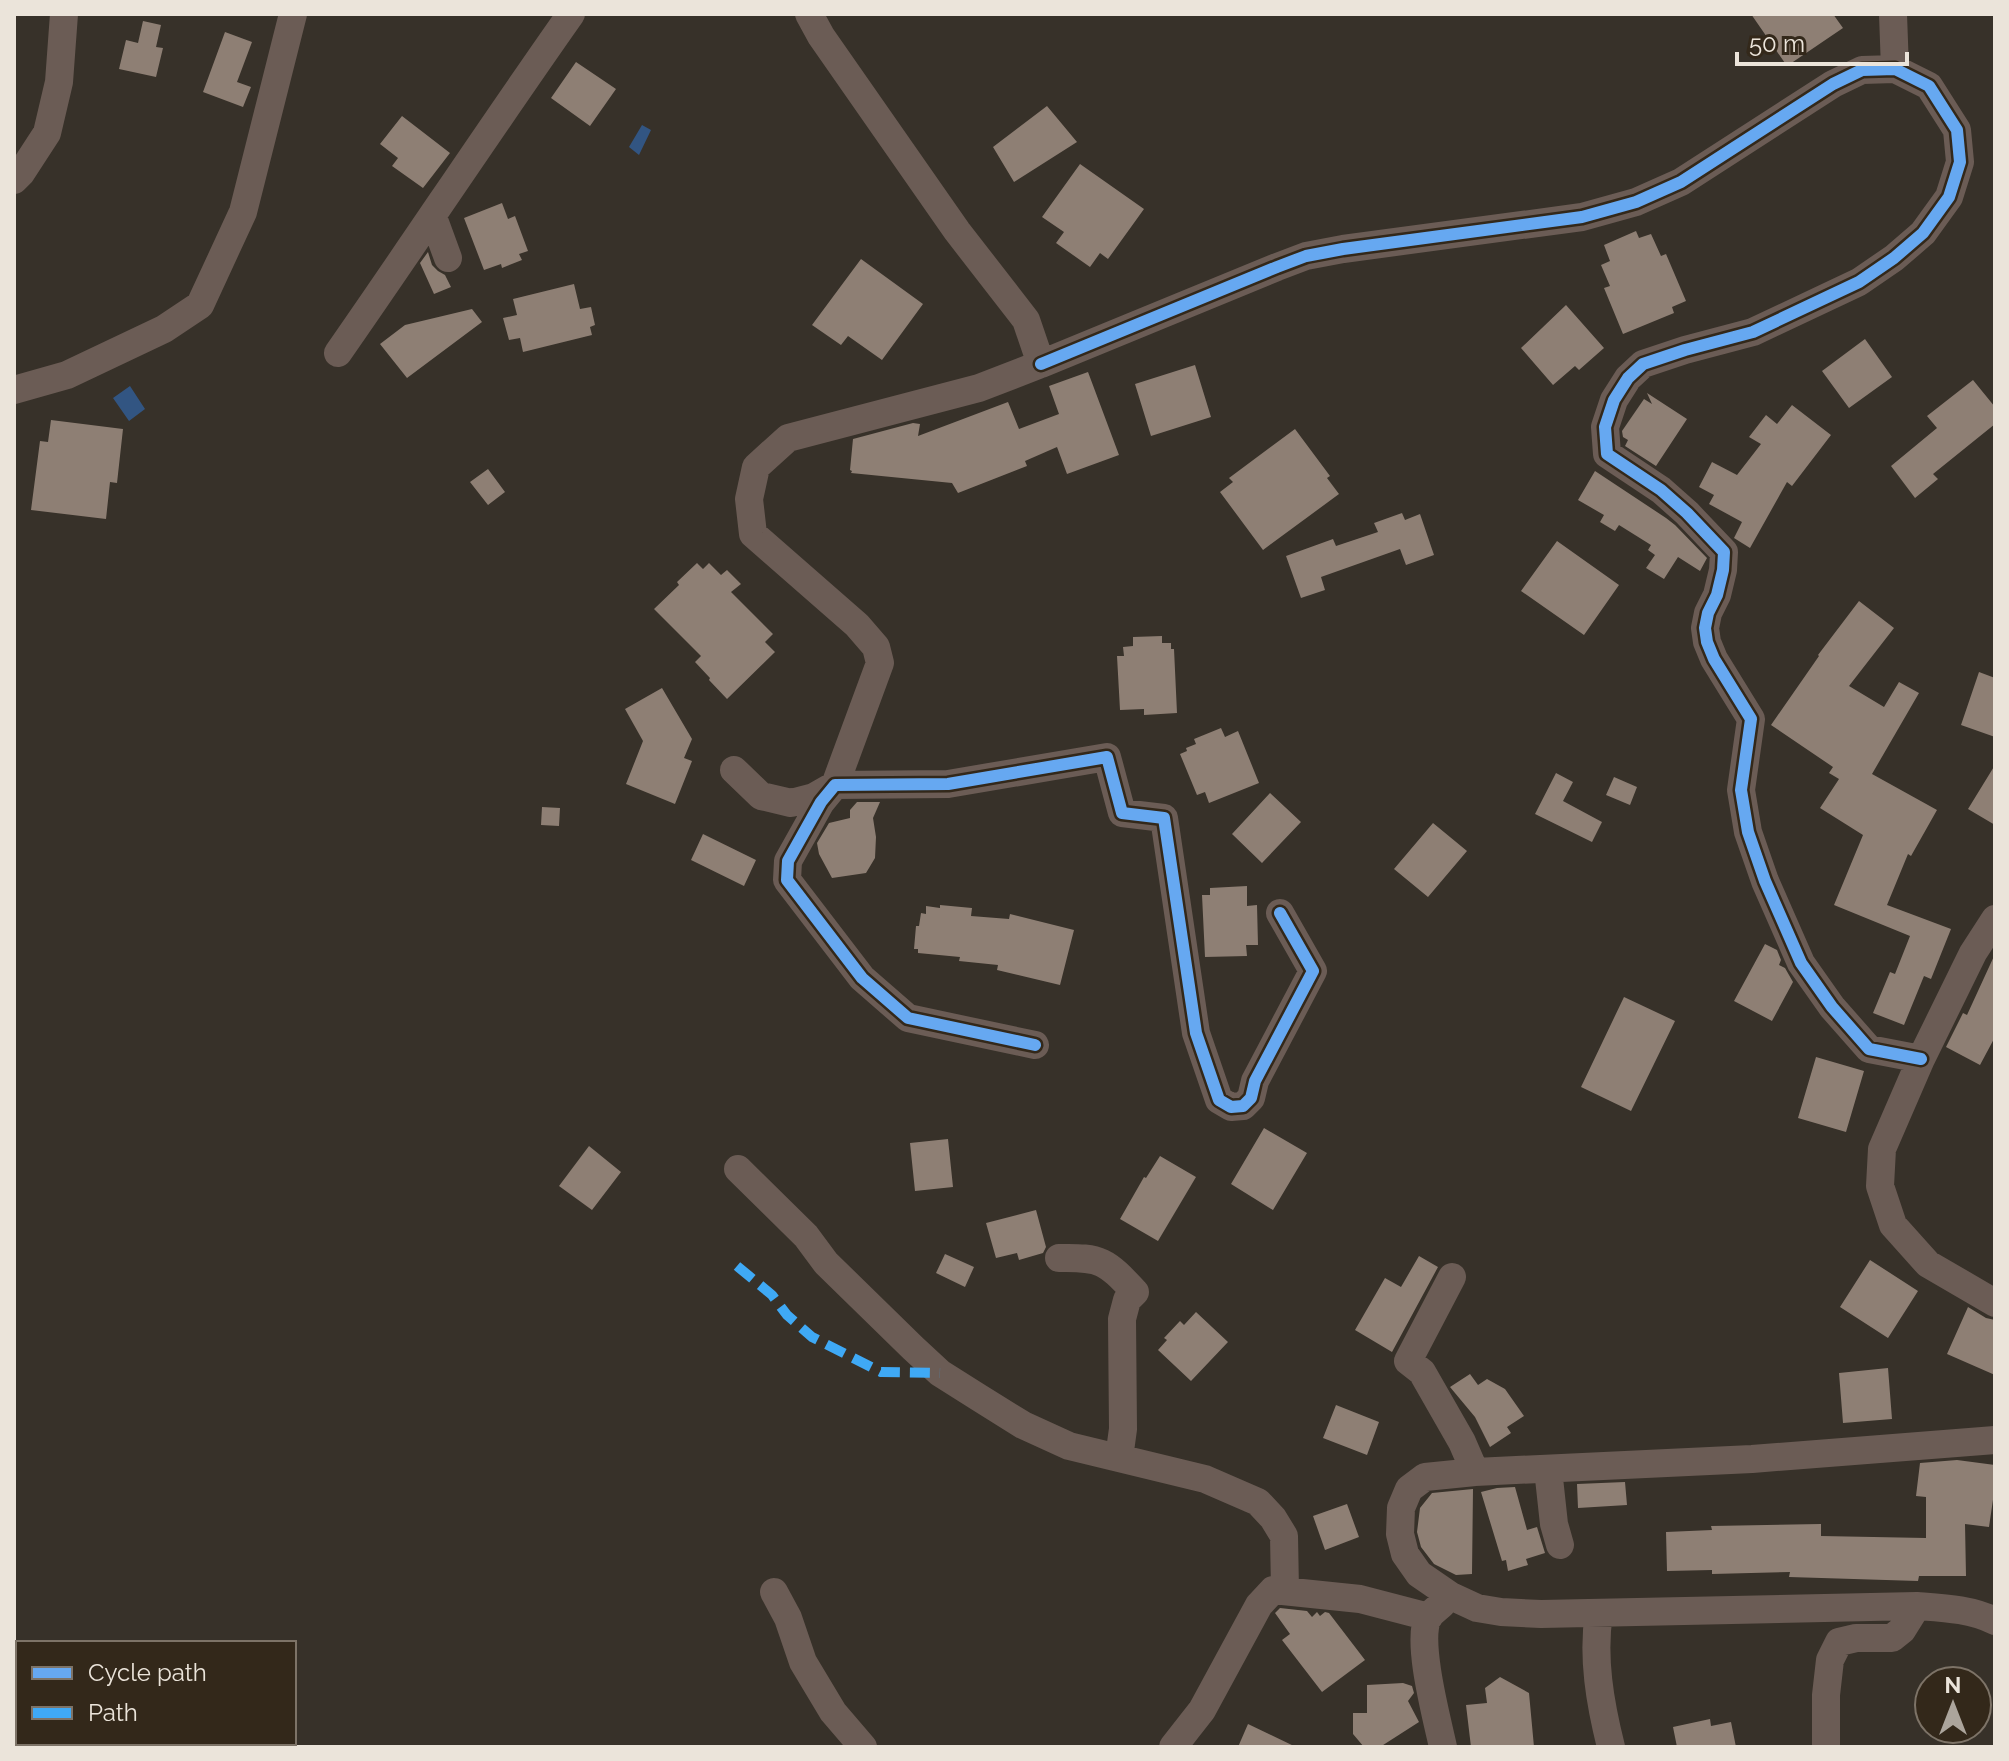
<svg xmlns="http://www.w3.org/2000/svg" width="2009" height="1761" font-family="Raleway,sans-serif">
	<rect width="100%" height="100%" fill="#373129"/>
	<path fill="#325582" d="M642,125L651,130L639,155L629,147Z
		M130,386L145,409L129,421L113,398Z"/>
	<path fill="#8e7f74" d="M1751,14H1833L1843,28L1787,66Z
		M143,21L161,25L156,47L163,48L156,77L119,69L126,40L138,43Z
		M225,32L252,42L237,82L251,87L243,107L203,92Z
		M576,62L616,89L590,126L551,98Z
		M1047,106L1077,142L1014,182L993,147Z
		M402,116L450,153L423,188L392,166L398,158L380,144Z
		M1080,164L1144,209L1108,259L1100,253L1090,267L1056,243L1064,232L1042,217Z
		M502,203L508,219L515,216L528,251L519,254L522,260L502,268L501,264L484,270L464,218Z
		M1636,231L1639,238L1651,234L1661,256L1666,254L1686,301L1672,307L1674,313L1623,334L1604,288L1610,286L1601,265L1610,261L1604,245Z
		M428,252L432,265L438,271L445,275L451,287L434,294L420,263Z
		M861,259L923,304L882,360L848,336L841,345L812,325Z
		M574,284L580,309L591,307L595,325L590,327L592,335L523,352L520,338L509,340L503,318L517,315L513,299Z
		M1566,305L1604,348L1579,370L1575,366L1553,385L1521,348Z
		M472,309L482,322L407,378L380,344L405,325Z
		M1865,339L1892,377L1849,408L1822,371Z
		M1195,365L1211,417L1151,436L1135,384Z
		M1088,372L1119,455L1067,474L1057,447L1025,461L1027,466L958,493L952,483L851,473L852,471L850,470L853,439L913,423L920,424L918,436L1008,402L1019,429L1059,414L1049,386Z
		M1973,380L1995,407V424L1933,474L1938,479L1915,498L1891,466L1937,428L1927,416Z
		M1647,393L1687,419L1656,466L1625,446L1628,440L1623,437L1622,431L1644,399L1652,404Z
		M1792,405L1831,435L1792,486L1787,482L1750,548L1734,538L1742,522L1709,504L1714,495L1699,487L1712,462L1737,475L1761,444L1749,437L1766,415L1777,424Z
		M51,420L123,429L117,483L110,482L106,519L31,510L40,441L48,442Z
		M1295,429L1330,476L1327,478L1339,494L1263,550L1220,492L1233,482L1229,478Z
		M488,469L505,492L488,505L470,482Z
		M1595,471L1666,518L1675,525L1707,558L1700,571L1678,557L1664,579L1646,568L1655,555L1648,550L1651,545L1619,525L1615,531L1600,522L1604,515L1578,500Z
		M1402,513L1405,520L1420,514L1434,555L1406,565L1400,549L1321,577L1325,590L1301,598L1286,556L1333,539L1336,546L1378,532L1374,523Z
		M1557,541L1619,585L1584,635L1521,591Z
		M697,563L703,569L709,563L721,575L727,570L741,584L731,592L773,634L765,642L775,652L727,699L709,680L710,678L695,662L701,656L654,609L679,585L677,582Z
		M1859,601L1894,628L1849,686L1884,707L1899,682L1919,693L1872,774L1937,810L1911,856L1908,854L1887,905L1951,929L1931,979L1924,976L1904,1025L1873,1013L1890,972L1895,974L1910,936L1834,905L1863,835L1820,808L1839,779L1829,773L1833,767L1771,725L1819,656L1818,655Z
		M1162,636V643H1171V649H1174L1177,713L1144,715V709L1120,710L1117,656H1124L1123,647L1133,646V637Z
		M1979,672L1995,678V737L1961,725Z
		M662,688L692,739L684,758L692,761L675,804L626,784L643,741L625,709Z
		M1221,728L1225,737L1238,731L1259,783L1209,803L1205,792L1197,795L1180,754L1187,751L1186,748L1196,744L1194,739Z
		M1995,765V825L1968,809Z
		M1556,773L1573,782L1563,801L1602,822L1592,842L1535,814Z
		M1614,777L1637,787L1630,805L1606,795Z
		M1270,793L1301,822L1262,863L1232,834Z
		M857,802H880L873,818L876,837L875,858L866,873L832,878L819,854L817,843L829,823L850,818V810Z
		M542,807L560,808L559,826L541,825Z
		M1433,823L1467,851L1428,897L1394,869Z
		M703,834L756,860L744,886L691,860Z
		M1247,886V906L1257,905L1258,945H1246L1247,956L1205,957L1202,895H1210V888Z
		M940,905L972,908L971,916L1009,919L1010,914L1074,930L1060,985L997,970L998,965L959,961L960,957L918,953V949H914L916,926H919L921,913L926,914V906L940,908Z
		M1765,944L1777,950L1781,960L1779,965L1785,968L1793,982L1772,1021L1734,1001Z
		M1995,954V1037L1980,1065L1946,1047L1963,1013L1967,1015Z
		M1624,997L1675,1021L1631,1111L1581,1087Z
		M1816,1057L1864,1071L1846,1132L1798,1118Z
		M1264,1128L1307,1153L1273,1210L1231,1184Z
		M948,1139L953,1187L915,1191L910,1143Z
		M589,1146L621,1172L592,1210L559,1186Z
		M1160,1156L1196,1177L1158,1241L1120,1219L1144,1177L1146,1178Z
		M1036,1210L1046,1247L1043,1253L1019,1260L1017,1253L996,1258L986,1223Z
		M945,1254L974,1267L965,1287L936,1273Z
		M1419,1256L1438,1267L1392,1352L1355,1330L1385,1278L1401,1287Z
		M1870,1260L1918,1291L1888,1338L1840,1307Z
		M1968,1307L1986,1318L1995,1320V1375L1947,1354Z
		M1196,1312L1228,1342L1191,1381L1158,1350L1167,1340L1164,1338L1180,1321L1184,1325Z
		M1888,1368L1892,1419L1843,1423L1839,1373Z
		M1470,1374L1478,1385L1487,1379L1505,1389L1524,1416L1507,1427L1511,1433L1490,1447L1475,1417L1450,1387Z
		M1336,1405L1379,1422L1367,1455L1323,1438Z
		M1957,1460L1995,1465V1486L1989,1527L1965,1524L1966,1576H1919L1918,1581L1789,1577L1790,1572L1712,1574V1570L1667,1571L1666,1532L1712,1530L1711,1526L1821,1524V1536L1926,1538V1497L1916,1496L1920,1463Z
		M1625,1482L1627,1505L1578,1508L1577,1484Z
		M1515,1487L1527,1530L1537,1527L1545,1553L1526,1559L1528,1565L1508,1571L1506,1560L1502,1561L1481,1492L1497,1488Z
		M1473,1489L1472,1574L1456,1575L1434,1564L1421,1547L1417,1532L1420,1508L1432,1493Z
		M1347,1504L1359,1537L1325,1550L1313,1516Z
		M1280,1608L1307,1611L1312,1617L1317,1612L1320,1616L1325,1612L1329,1613L1365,1660L1322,1692L1282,1640L1290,1634L1275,1613Z
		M1500,1677L1529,1693L1534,1747H1471L1466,1705L1487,1703L1485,1688Z
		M1403,1683L1412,1686L1414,1693L1408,1701L1419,1722L1380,1747H1364L1353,1734V1713H1367V1685Z
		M1710,1719L1711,1726L1731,1722L1736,1747H1677L1673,1727Z
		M1248,1724L1296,1747H1238Z"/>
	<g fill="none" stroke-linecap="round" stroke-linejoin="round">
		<path stroke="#6b5c55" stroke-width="28" d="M1893,14L1895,69
			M14,180L21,173L47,133L59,82L64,14
			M433,217L448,258
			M338,353C416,241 492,126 571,14
			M1041,364L1277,267L1306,256L1343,249L1582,217L1636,202L1681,182L1833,84L1862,70L1895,69L1929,86L1957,130L1960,162L1949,197L1923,233L1894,258L1859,282L1753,332L1685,350L1643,364L1628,378L1614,400L1605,427L1607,454L1661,490L1687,513L1724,552L1723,570L1717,595L1708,613L1705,628L1707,642L1714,659L1751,719L1741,790L1748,832L1765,881L1801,963L1832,1007L1869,1049L1921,1059
			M14,390L67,375L164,329L200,305L243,212L293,14
			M734,770L761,796L791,803L814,797L835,785L880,663L876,647L857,625L753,534L749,499L756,467L788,438L979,388L1041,364L1026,320L957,231L821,36L809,14
			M1995,919L1973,953L1921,1059L1882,1149L1880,1186L1893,1225L1928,1264L1995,1303
			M1035,1045L908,1018L862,978L787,880L788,861L821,802L835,785L948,784L1107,757L1122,813L1164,818L1196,1033L1219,1100L1231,1107L1243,1106L1251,1098L1255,1081L1313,971L1280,913
			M738,1169L806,1236L826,1263L913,1348L940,1373L978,1397L1023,1425L1069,1446L1205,1479L1258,1502L1273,1518L1284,1536L1285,1590
			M1059,1258C1101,1257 1106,1261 1135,1292L1127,1300L1122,1319L1123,1429L1119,1458
			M1452,1277L1408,1361L1422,1372L1462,1442L1475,1472
			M1995,1440L1752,1459L1475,1472L1425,1477L1409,1489L1401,1508L1400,1534L1405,1554L1419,1574L1451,1596L1477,1608L1501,1612L1541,1614L1917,1606C1944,1608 1971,1609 1995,1621
			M1548,1469L1554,1524L1560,1545
			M774,1592L788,1618L803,1662L833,1712L863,1747
			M1442,1604C1438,1608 1431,1613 1428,1617C1416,1642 1437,1719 1443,1747
			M1599,1613C1592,1657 1600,1703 1611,1747
			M1173,1747L1202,1710L1259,1605L1273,1590L1360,1599L1429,1617
			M1826,1747V1695L1830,1660L1839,1642L1856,1638H1892L1902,1630L1917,1606"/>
		<path stroke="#3fa9f5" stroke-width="10" stroke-dasharray="20 10" stroke-linecap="butt" d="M737,1266L772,1295L787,1315L812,1337L881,1372L940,1373"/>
		<defs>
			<path id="cycleway" d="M1041,364L1277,267L1306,256L1343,249L1582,217L1636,202L1681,182L1833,84L1862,70L1895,69L1929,86L1957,130L1960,162L1949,197L1923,233L1894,258L1859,282L1753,332L1685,350L1643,364L1628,378L1614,400L1605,427L1607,454L1661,490L1687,513L1724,552L1723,570L1717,595L1708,613L1705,628L1707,642L1714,659L1751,719L1741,790L1748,832L1765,881L1801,963L1832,1007L1869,1049L1921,1059
				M1035,1045L908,1018L862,978L787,880L788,861L821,802L835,785L948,784L1107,757L1122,813L1164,818L1196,1033L1219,1100L1231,1107L1243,1106L1251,1098L1255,1081L1313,971L1280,913"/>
		</defs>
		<use href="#cycleway" stroke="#33281a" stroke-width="17"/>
		<use href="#cycleway" stroke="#66a8f1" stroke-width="12"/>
	</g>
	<rect width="2009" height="1761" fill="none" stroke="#ebe4da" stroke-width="32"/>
	<rect x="16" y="1641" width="280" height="104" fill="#33281a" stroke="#7d7367" stroke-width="2"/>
	<rect x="32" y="1667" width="40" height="12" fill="#66a8f1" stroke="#7d7367" stroke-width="2"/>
	<text x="88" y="1681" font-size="24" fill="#ebe4da">Cycle path</text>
	<rect x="32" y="1707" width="40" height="12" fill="#3fa9f5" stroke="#7d7367" stroke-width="2"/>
	<text x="88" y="1721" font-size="24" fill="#ebe4da">Path</text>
	<g transform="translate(1953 1705)"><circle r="38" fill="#33281a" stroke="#7d7367" stroke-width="2"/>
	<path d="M0-6L14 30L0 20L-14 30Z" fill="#aca59c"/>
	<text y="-12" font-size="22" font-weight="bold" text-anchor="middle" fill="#ebe4da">N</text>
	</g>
	<path d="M1737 52v12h170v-12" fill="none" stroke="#ebe4da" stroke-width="4"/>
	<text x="1749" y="52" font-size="24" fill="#ebe4da" stroke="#33281a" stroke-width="6" paint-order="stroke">50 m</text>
</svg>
